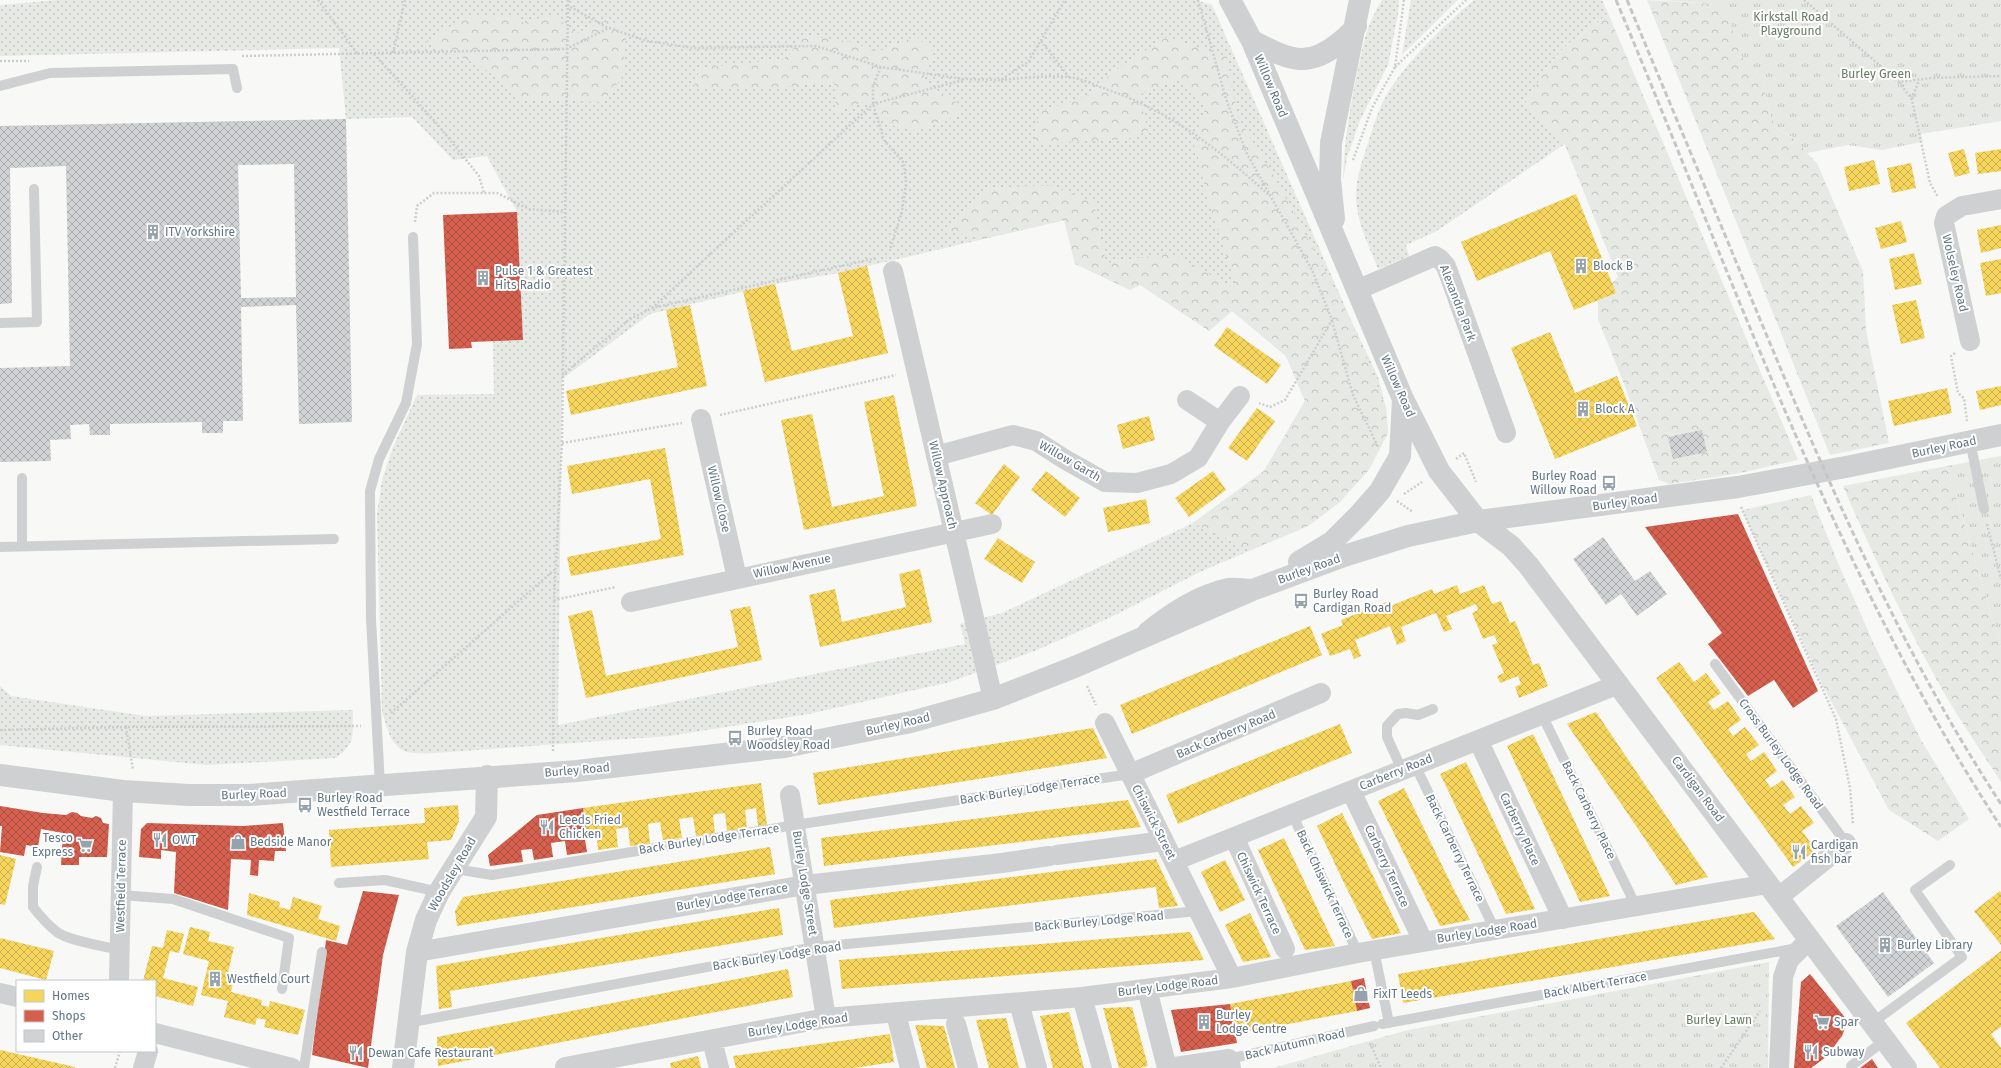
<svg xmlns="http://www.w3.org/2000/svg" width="2001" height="1068" font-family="'Fira Sans',sans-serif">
	<defs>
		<pattern id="grass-dots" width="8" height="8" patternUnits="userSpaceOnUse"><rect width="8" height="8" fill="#e7eae4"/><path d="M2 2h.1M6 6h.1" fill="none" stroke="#bfc2be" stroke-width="1.8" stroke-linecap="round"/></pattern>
		<pattern id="forest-crowns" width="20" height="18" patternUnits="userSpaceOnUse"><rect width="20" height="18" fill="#e7eae4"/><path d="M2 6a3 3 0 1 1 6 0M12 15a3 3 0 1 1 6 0" fill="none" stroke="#bfc2be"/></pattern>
		<pattern id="park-tufts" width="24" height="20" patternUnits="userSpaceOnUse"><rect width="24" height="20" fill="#e7eae4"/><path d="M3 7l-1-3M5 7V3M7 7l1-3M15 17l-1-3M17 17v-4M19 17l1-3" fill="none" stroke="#bfc2be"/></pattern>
		<pattern id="homes-cross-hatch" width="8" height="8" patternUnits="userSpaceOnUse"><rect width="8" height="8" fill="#f6d55c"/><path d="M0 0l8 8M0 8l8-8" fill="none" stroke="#cbb152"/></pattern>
		<pattern id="shops-cross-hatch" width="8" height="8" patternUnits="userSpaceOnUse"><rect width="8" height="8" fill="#d6604d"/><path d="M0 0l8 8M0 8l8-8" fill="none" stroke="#a85144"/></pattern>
		<pattern id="building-cross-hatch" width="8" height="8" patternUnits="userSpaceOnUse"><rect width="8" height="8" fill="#d0d2d3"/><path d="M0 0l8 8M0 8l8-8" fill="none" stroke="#acafb1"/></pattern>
	</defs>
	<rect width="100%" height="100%" fill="#f8f8f7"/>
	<path fill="url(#grass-dots)" fill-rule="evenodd" d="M57,0H1196L1212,5L1351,320L1378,377L1386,408L1388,433L1368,471L1339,503L1308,526L1202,571L1109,618L1037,650L950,682L809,714L669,736L436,753C427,753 416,754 407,752C391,748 386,725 382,711L377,514L382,480L393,447L417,395L494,394L493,341L523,340L517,212L487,156L453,160L412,117L346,119L339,48L0,56V5ZM1070,219L1096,262L1125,267L1209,331L1232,311L1286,356L1305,401L1264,471L1193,523L1002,613L960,624L965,644L558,725L562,379L650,314L775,284L838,273Z
		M1382,0H1399L1398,14L1388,65L1360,120L1347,158L1343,180C1344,142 1350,106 1358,69C1363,44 1368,21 1382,0Z
		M1411,0H1458L1402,55Z
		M1474,0H1602L1608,13C1594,28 1575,36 1562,50C1547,66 1537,85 1525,104L1565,144L1435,232L1406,245L1409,256L1378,269C1370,248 1357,223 1356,199C1355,182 1362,162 1367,146C1373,129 1378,109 1387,94C1408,60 1443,26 1474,0Z
		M0,686L11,696L145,716L353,710C352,734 357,743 336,758L207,765L0,745Z"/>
	<path fill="url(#forest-crowns)" d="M1647,0L1716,4L1728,13L1740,54L1764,84L1769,111L1776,128L1798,141L1807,153L1817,163L1863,271L1866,330L1889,443L1830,455Z
		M1608,13L1798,460L1735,474L1669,484L1659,480L1624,384L1598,319V298L1618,277L1565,145L1525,104C1536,85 1547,66 1562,50C1575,36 1594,28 1608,13Z
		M513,15L525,24C554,11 552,14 576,33L607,20L627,28L622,78L602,102L522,99L481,66L425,42L468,16Z
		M803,35L852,42L877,52L916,36L934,52L922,81L955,101L962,114L916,131L894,126L866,101L836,112L834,82L775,88L694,87L700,68L786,59Z
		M1167,37L1227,57L1238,117L1279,185L1351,320L1386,408L1388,433L1368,471L1333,507L1308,526L1250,550L1193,523L1264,471L1305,401L1286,356L1232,311L1209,331L1140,285L1130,290L1075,264L1064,220L982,239L946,231L989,188L1049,185L1094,202L1106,263L1170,253L1237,289L1209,203L1194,145L1206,105L1181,79L1139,95L1148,131L1128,139L1034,144L1039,112L1089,95L1113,71Z
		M1947,466L2001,647V782C1983,754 1964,726 1947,698C1908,629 1874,558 1843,486Z
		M1811,495L1838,563L1874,644L1921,740L1969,819L1938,841L1889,810L1824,688L1742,510Z"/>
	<path fill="url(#park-tufts)" d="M1660,0H2001V121L1921,134L1922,142L1881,150L1848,145L1807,153L1794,138L1776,128L1769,111L1764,84L1740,54L1727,13L1716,4Z
		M2001,456V647L1947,466Z
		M1769,962L1768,1068H1273L1408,1030Z"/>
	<path fill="url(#homes-cross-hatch)" d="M1964,149L1970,173L1955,177L1948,153Z
		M2001,149V171L1978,174L1975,153Z
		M1874,160L1880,184L1849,191L1844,167Z
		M1911,163L1916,188L1892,193L1887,168Z
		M1576,194L1616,293L1574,310L1550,251L1477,281L1461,242Z
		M1901,221L1907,242L1881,249L1875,228Z
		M2001,225V248L1981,253L1977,230Z
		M1914,253L1922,284L1895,290L1889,259Z
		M2001,259V293L1986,296L1980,263Z
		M867,266L888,353L765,382L743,291L775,284L792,351L853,336L838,273Z
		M1916,300L1925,338L1901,344L1892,305Z
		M690,305L707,386L571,415L566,391L678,367L666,310Z
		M1227,327L1281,365L1267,384L1214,346Z
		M1550,332L1575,393L1617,376L1637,426L1555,459L1511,348Z
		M2001,386V405L1980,410L1976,391Z
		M1947,388L1952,413L1894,426L1888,401Z
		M894,395L917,506L804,530L781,420L812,414L832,507L884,496L864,402Z
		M1257,408L1275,421L1247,461L1228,448Z
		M1149,416L1155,440L1123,449L1117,425Z
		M665,448L684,555L571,576L567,557L661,539L650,479L572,494L567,466Z
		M1004,464L1020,477L992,515L975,503Z
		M1046,471L1080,498L1065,517L1031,490Z
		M1213,471L1226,490L1189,517L1175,498Z
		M1146,499L1150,523L1108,532L1103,508Z
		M998,538L1035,562L1022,583L984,559Z
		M920,569L932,622L820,647L809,595L835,589L842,622L906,607L899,574Z
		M1457,585L1460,594L1484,585L1492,604L1501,601L1510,623L1515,621L1533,665L1539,663L1548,686L1519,698L1515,687L1521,684L1518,676L1500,683L1497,676L1504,673L1492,645L1498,643L1494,635L1483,639L1472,613L1478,610L1476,604L1446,616L1452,629L1444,632L1436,613L1401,627L1406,641L1397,645L1390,626L1355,640L1361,656L1354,659L1350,649L1330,656L1321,634L1343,625L1341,620L1386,602L1388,607L1432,589L1434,594Z
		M750,606L762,660L586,698L568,616L592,610L606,676L738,647L730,610Z
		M1310,626L1322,655L1132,734L1120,705Z
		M1679,662L1694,682L1706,673L1721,693L1708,702L1714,710L1728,701L1741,720L1728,729L1733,736L1745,727L1759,745L1746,754L1751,761L1764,752L1777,771L1765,780L1771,788L1783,780L1795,797L1783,805L1790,814L1801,806L1814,823L1802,831L1816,850L1793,867L1656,678Z
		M1596,712L1675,829L1708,877L1676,885L1567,724Z
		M1340,724L1352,753L1178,824L1166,795Z
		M1093,728L1107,758L818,805L813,773Z
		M1533,734L1549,767L1610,896L1580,902L1523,780L1507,746Z
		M1466,762L1521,879L1535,909L1506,914L1446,786L1440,774Z
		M761,783L767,825L758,826L756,808L745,810L747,828L727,831L725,813L716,814L713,815L715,833L696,836L693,817L679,819L682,838L663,840L660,822L648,824L650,844L630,846L628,827L616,829L618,847L598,850L596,831L587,833L583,808Z
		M1404,788L1455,892L1470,920L1440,926L1418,882L1378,801Z
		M1128,800L1141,827L824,866L821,838Z
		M458,805L459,821L451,840L427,842L429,859L331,867L329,830L425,823L424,808Z
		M1342,813L1376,882L1401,933L1372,939L1344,883L1317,826Z
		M1284,838L1289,849L1335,946L1305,950L1263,861L1258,850Z
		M770,847L775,874L457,926L455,911L463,897Z
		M0,855L16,859L5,905L0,904Z
		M1156,859L1178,906L1159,908L1156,887L834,928L830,900Z
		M1225,860L1245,900L1220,912L1201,872Z
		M2000,891L2001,893V945L1974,911Z
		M249,893L280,902L279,907L290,910L293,897L322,906L318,919L340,926L336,941L247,915Z
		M779,908L783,935L450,991L452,1007L439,1009L436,966Z
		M1754,912L1775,939L1403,1003L1398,974Z
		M1250,913L1271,957L1243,962L1225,925Z
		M190,927L210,932L208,941L234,947L226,981L233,983L231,992L262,1000L261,1005L269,1007L270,1001L305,1010L298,1035L264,1027L266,1020L257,1018L255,1025L224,1017L228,1001L201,995L209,961L183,954Z
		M167,930L184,934L179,953L170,951L163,978L198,987L193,1006L155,996V981H143L152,946L163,948Z
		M1190,932L1204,960L842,989L839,960Z
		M0,938L54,951L46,980L0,968Z
		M2001,951V1027L1991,1034L2001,1048V1068H1940L1906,1023Z
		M788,969L793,997L438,1066L437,1037Z
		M1351,981L1357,1011L1235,1034L1230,1004Z
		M1132,1007L1148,1066L1139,1068H1119L1103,1008Z
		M1069,1012L1084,1068H1053L1040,1016Z
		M1006,1018L1019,1068H989L976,1020Z
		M915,1025L944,1026L955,1068H927Z
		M890,1034L894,1062L854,1068H736L733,1056Z
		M0,1050L75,1067V1068H0Z
		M698,1056L701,1068H671L670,1063Z"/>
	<path fill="url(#shops-cross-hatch)" d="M517,212L523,340L471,342L472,348L449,349L443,215Z
		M1738,514L1818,691L1793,708L1774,680L1748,696L1708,644L1722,633L1645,527Z
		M0,806L43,813L66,815L72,812L77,813L81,816L92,818L96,816L101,818L103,823L109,824L107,857H79V865H61L63,833L41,829L38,847L26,845L24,856L0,852L2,826H0Z
		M583,808L587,833H584L587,852L567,855L565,841L551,843L553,857L534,860L532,849L521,850L523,862L490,866L488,855L537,815Z
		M147,823L243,826L283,823L286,851H275L274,861L259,860L258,876L250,875L251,860L231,859L228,910L174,893L176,852L161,850V859L139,857L141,829Z
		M363,891L399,895L383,955L368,1068L312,1055L326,940L347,945Z
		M1810,974L1847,1020V1023L1842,1036L1826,1057L1811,1068H1794L1801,982Z
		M1364,978L1370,1008L1357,1011L1351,981Z
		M1230,1004L1237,1043L1181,1052L1171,1010Z
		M1872,1059L1878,1068H1860Z"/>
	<path fill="url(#building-cross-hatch)" fill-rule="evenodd" d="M346,119L352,422L299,424L296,305L241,307L243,421H223V433H202V422L110,424V435H90L89,424L70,425L71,439L50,440L51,461L0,462V368L70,366L66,166L10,168L12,303L0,304V126ZM294,164L296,297L241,298L238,165Z
		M1702,430L1707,452L1673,459L1668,437Z
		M1603,537L1635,581L1650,571L1667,594L1637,616L1621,594L1606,605L1573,559Z
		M1883,892L1934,963L1888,997L1836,926Z"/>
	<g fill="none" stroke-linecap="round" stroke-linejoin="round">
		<path stroke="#cccece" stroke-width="2.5" stroke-dasharray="2 2" stroke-linecap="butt" d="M318,0L357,53
			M568,0L562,443L554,600L616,587
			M1198,0L1226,99L1246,152L1312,270L1332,320L1285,400L1270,407L1259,403
			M1804,0L1899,82L1931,78L2001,76
			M567,5L608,28
			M1041,41L1069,77
			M393,53L405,0
			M374,54L438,125L479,176L484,193
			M242,56L566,49L609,28L647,41L693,48L816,46L881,67L964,79L1001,80L1028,62L1065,0
			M0,61H29
			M881,67L873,86V104L884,140L904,163L906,184L902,211L890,250
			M1395,67L1466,0
			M1001,80C1023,78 1046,75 1068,77C1080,78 1092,84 1103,88C1171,111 1218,149 1270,196
			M1899,82L1912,100L1930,183L1938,197
			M1912,99L1919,80
			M1353,160L1372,108L1395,67L1404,0
			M415,222L417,206L434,193H497L529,209L564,212
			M652,308L873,104L963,80
			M1332,321L1353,395L1378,447
			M1955,353L1951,356L1958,393L1964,398L1967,421
			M562,375L630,319L652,308L877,258
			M720,415L896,375
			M562,443L682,423
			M1456,459L1464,453L1476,482
			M1404,494L1422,482
			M1397,501L1413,512
			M1741,507L1836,719L1850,788L1853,824
			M1987,524L2001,579
			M1087,686L1096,705
			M391,713L554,570
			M126,727L133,770
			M0,730L126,727L361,726
			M553,751L554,600
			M1370,1043L1381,1068
			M115,1068L120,1051
			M1721,1068L1760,1011"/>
		<path stroke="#ced0d1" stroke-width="10" d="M0,86L50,73L233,69L237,88
			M0,323L37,322L34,189
			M1970,441L1984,509
			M22,478V546
			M0,547L334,539
			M1715,664L1846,843
			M1542,715L1636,906
			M1415,765L1495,930
			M1402,770L1387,737V726L1398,714L1406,713L1418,715L1433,709
			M380,785L371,619L370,491L379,459L406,403L417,344L413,237
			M1292,814L1358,953
			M37,867L33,886V907C40,916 48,925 57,932C69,941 104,946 120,950
			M455,869L492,875L795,825L1130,774
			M339,883L385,880L439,892
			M121,895L173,899L289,938L282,989
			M1374,950L1389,1023
			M407,1023L815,947L1199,911
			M1872,1023L1962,957L1915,890L1950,865
			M1382,1024L1798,948
			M1229,1059L1374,1026
			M304,1068L322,952
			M1853,1068L1851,1066L1885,1040"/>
		<path stroke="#ced0d1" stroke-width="20" d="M893,271L993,699
			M1357,290L1435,256L1440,259L1446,266L1506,433
			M1970,341L1944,223L1946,216L1962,206L2001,199
			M1187,400L1220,422
			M701,419L737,578
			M936,456L1013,435L1036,441L1066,460L1105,482L1137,483L1171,474L1198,458L1220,422L1240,396
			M631,602L992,524
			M1147,632C1170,613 1198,595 1228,588C1236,587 1247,589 1255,589
			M1105,723L1232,978
			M1478,740L1563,919
			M1130,774L1321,693
			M1351,791L1423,941
			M790,795L826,1018
			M1234,837L1285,949
			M1057,855L1164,841
			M1174,861L1619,684
			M1779,897L1846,843
			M417,952L805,885L1002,863L1049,856
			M119,981L123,791
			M1147,989L1167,1068
			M0,993L17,997
			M1082,997L1102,1068
			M1019,1003L1037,1068
			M896,1014L910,1068
			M956,1024L968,1068
			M155,1033L292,1068
			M712,1040L719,1068
			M565,1067L826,1018L1082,997L1232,978L1358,953L1768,884
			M143,1068L148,1051
			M1168,1068L1229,1059L1231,1068
			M1779,1068L1783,977L1789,960L1809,940"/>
		<path stroke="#ced0d1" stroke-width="22" d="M1230,0L1252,41L1403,399L1439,471L1478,521L1511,546L1529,566L1906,1068
			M1252,41C1286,57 1305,71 1339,43C1345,38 1352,33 1356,26
			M1334,219L1330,179L1331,143L1360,0
			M1299,562L1332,542L1359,515L1380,491L1400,456L1403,399
			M0,775L123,791L189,795H249L577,771L784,747L911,722L993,699L1077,666L1255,589L1344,556L1408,536L1478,521L1738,487L1851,466L2001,435
			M403,1068L417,952L426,920L439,892L486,817L487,776"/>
		<path stroke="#c4c6c7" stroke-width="3" stroke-dasharray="6 3" stroke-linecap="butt" d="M1616,0C1734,280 1834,571 2001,827
			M1627,0C1665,92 1704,184 1742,276C1817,457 1893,639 2001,804"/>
	</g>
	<defs>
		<symbol id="building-bare" viewBox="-9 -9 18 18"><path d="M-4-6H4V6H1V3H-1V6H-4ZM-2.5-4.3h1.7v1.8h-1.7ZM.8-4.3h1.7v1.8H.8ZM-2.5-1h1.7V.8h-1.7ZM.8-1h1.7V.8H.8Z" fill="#96a3ac" stroke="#fff" stroke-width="2.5" paint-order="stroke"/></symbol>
		<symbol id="bus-bare" viewBox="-9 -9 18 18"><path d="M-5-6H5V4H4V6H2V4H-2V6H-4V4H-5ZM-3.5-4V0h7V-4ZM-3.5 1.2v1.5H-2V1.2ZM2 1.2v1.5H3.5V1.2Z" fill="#96a3ac" stroke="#fff" stroke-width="2.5" paint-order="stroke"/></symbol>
		<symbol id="restaurant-bare" viewBox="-9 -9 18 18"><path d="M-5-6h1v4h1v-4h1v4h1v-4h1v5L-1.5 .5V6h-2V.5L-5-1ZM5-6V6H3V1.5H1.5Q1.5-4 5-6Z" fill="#96a3ac" stroke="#fff" stroke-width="2.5" paint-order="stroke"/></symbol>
		<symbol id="shop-bare" viewBox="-9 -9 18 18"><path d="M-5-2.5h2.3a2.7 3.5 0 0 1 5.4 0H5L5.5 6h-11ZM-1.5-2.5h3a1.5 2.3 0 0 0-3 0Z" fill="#96a3ac" stroke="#fff" stroke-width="2.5" paint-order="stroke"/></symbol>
		<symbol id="supermarket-bare" viewBox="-9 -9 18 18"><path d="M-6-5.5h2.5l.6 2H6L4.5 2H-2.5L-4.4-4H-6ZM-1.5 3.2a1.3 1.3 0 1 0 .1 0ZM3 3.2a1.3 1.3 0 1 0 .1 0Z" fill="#96a3ac" stroke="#fff" stroke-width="2.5" paint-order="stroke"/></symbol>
	</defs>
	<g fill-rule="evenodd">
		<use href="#building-bare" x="142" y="221" width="22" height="22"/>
		<use href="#building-bare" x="1570" y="255" width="22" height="22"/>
		<use href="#building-bare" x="472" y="267" width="22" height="22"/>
		<use href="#building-bare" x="1572" y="398" width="22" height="22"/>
		<use href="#bus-bare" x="1598" y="472" width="22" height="22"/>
		<use href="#bus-bare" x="1290" y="590" width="22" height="22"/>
		<use href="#bus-bare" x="724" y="727" width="22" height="22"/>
		<use href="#bus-bare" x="294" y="794" width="22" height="22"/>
		<use href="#restaurant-bare" x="536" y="816" width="22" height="22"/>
		<use href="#restaurant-bare" x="149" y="829" width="22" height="22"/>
		<use href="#shop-bare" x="227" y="831" width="22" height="22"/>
		<use href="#supermarket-bare" x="74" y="834" width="22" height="22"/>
		<use href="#restaurant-bare" x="1788" y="841" width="22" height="22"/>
		<use href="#building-bare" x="1874" y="934" width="22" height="22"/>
		<use href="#building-bare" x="204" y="968" width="22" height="22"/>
		<use href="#shop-bare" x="1350" y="983" width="22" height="22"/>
		<use href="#building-bare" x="1193" y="1011" width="22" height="22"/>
		<use href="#supermarket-bare" x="1811" y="1011" width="22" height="22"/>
		<use href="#restaurant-bare" x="1800" y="1041" width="22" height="22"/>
		<use href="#restaurant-bare" x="345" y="1042" width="22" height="22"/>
	</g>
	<g text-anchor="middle" stroke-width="4" stroke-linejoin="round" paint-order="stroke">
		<g font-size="12" fill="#667b61" stroke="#fff">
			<text x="1791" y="21">Kirkstall Road<tspan x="1791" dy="14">Playground</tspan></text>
			<text x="1876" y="78">Burley Green</text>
			<text x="1719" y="1024">Burley Lawn</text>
		</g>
		<g font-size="12" fill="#617584" stroke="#fff">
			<text transform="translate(1271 86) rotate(67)" y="4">Willow Road</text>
			<text transform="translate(1955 273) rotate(77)" y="4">Wolseley Road</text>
			<text transform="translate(1458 303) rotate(69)" y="4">Alexandra Park</text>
			<text transform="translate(1398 386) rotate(66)" y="4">Willow Road</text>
			<text transform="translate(1944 447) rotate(-12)" y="4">Burley Road</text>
			<text transform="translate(1070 461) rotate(30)" y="4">Willow Garth</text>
			<text transform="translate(943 485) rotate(77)" y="4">Willow Approach</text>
			<text transform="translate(719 499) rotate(77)" y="4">Willow Close</text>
			<text transform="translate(1625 502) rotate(-8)" y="4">Burley Road</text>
			<text transform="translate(792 566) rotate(-12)" y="4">Willow Avenue</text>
			<text transform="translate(1309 569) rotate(-20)" y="4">Burley Road</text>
			<text transform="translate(898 724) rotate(-13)" y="4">Burley Road</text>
			<text transform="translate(1226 734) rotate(-23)" y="4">Back Carberry Road</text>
			<text transform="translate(1781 754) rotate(54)" y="4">Cross Burley Lodge Road</text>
			<text transform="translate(577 770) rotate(-5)" y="4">Burley Road</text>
			<text transform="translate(1396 772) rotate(-22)" y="4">Carberry Road</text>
			<text transform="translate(1030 789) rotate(-9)" y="4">Back Burley Lodge Terrace</text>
			<text transform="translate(1698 789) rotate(53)" y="4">Cardigan Road</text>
			<text transform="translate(254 794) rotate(-2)" y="4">Burley Road</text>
			<text transform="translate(1589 810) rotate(64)" y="4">Back Carberry Place</text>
			<text transform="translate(1154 822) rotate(63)" y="4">Chiswick Street</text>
			<text transform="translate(1520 829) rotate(65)" y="4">Carberry Place</text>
			<text transform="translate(709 839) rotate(-9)" y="4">Back Burley Lodge Terrace</text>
			<text transform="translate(1455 848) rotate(64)" y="4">Back Carberry Terrace</text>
			<text transform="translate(1387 866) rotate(65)" y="4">Carberry Terrace</text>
			<text transform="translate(452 874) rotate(-60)" y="4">Woodsley Road</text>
			<text transform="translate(805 883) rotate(81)" y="4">Burley Lodge Street</text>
			<text transform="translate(1325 884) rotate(65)" y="4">Back Chiswick Terrace</text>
			<text transform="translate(121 886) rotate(-89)" y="4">Westfield Terrace</text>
			<text transform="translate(1259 893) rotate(65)" y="4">Chiswick Terrace</text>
			<text transform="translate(732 897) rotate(-10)" y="4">Burley Lodge Terrace</text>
			<text transform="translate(1099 921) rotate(-5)" y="4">Back Burley Lodge Road</text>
			<text transform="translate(1487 931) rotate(-9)" y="4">Burley Lodge Road</text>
			<text transform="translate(777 956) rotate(-9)" y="4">Back Burley Lodge Road</text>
			<text transform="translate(1595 985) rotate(-10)" y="4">Back Albert Terrace</text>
			<text transform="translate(1168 986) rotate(-7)" y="4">Burley Lodge Road</text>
			<text transform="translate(798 1025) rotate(-9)" y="4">Burley Lodge Road</text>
			<text transform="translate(1295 1044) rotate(-13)" y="4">Back Autumn Road</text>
		</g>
		<g font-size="12" fill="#617584" stroke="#fff" text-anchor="start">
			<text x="165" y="236">ITV Yorkshire</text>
			<text x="1593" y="270">Block B</text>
			<text x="495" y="275">Pulse 1 &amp; Greatest<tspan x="495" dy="14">Hits Radio</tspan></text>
			<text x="1595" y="413">Block A</text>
			<text x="1597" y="480" text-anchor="end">Burley Road<tspan x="1597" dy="14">Willow Road</tspan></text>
			<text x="1313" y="598">Burley Road<tspan x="1313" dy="14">Cardigan Road</tspan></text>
			<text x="747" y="735">Burley Road<tspan x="747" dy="14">Woodsley Road</tspan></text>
			<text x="317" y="802">Burley Road<tspan x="317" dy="14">Westfield Terrace</tspan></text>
			<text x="559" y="824">Leeds Fried<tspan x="559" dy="14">Chicken</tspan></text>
			<text x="73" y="842" text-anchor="end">Tesco<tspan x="73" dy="14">Express</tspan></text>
			<text x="172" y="844">OWT</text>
			<text x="250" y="846">Bedside Manor</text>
			<text x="1811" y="849">Cardigan<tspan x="1811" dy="14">fish bar</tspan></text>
			<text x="1897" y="949">Burley Library</text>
			<text x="227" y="983">Westfield Court</text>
			<text x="1373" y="998">FixIT Leeds</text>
			<text x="1216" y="1019">Burley<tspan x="1216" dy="14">Lodge Centre</tspan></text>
			<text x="1834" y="1026">Spar</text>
			<text x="1823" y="1056">Subway</text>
			<text x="368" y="1057">Dewan Cafe Restaurant</text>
		</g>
	</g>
	<rect x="16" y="980" width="140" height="72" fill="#ffffff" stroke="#c0c8ce"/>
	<rect x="24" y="990" width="20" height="12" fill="#f6d55c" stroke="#c0c8ce"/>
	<text x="52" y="1000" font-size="12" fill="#617584">Homes</text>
	<rect x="24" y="1010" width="20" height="12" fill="#d6604d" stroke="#c0c8ce"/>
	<text x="52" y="1020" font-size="12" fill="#617584">Shops</text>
	<rect x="24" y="1030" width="20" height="12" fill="#d0d2d3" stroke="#c0c8ce"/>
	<text x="52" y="1040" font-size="12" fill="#617584">Other</text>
</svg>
